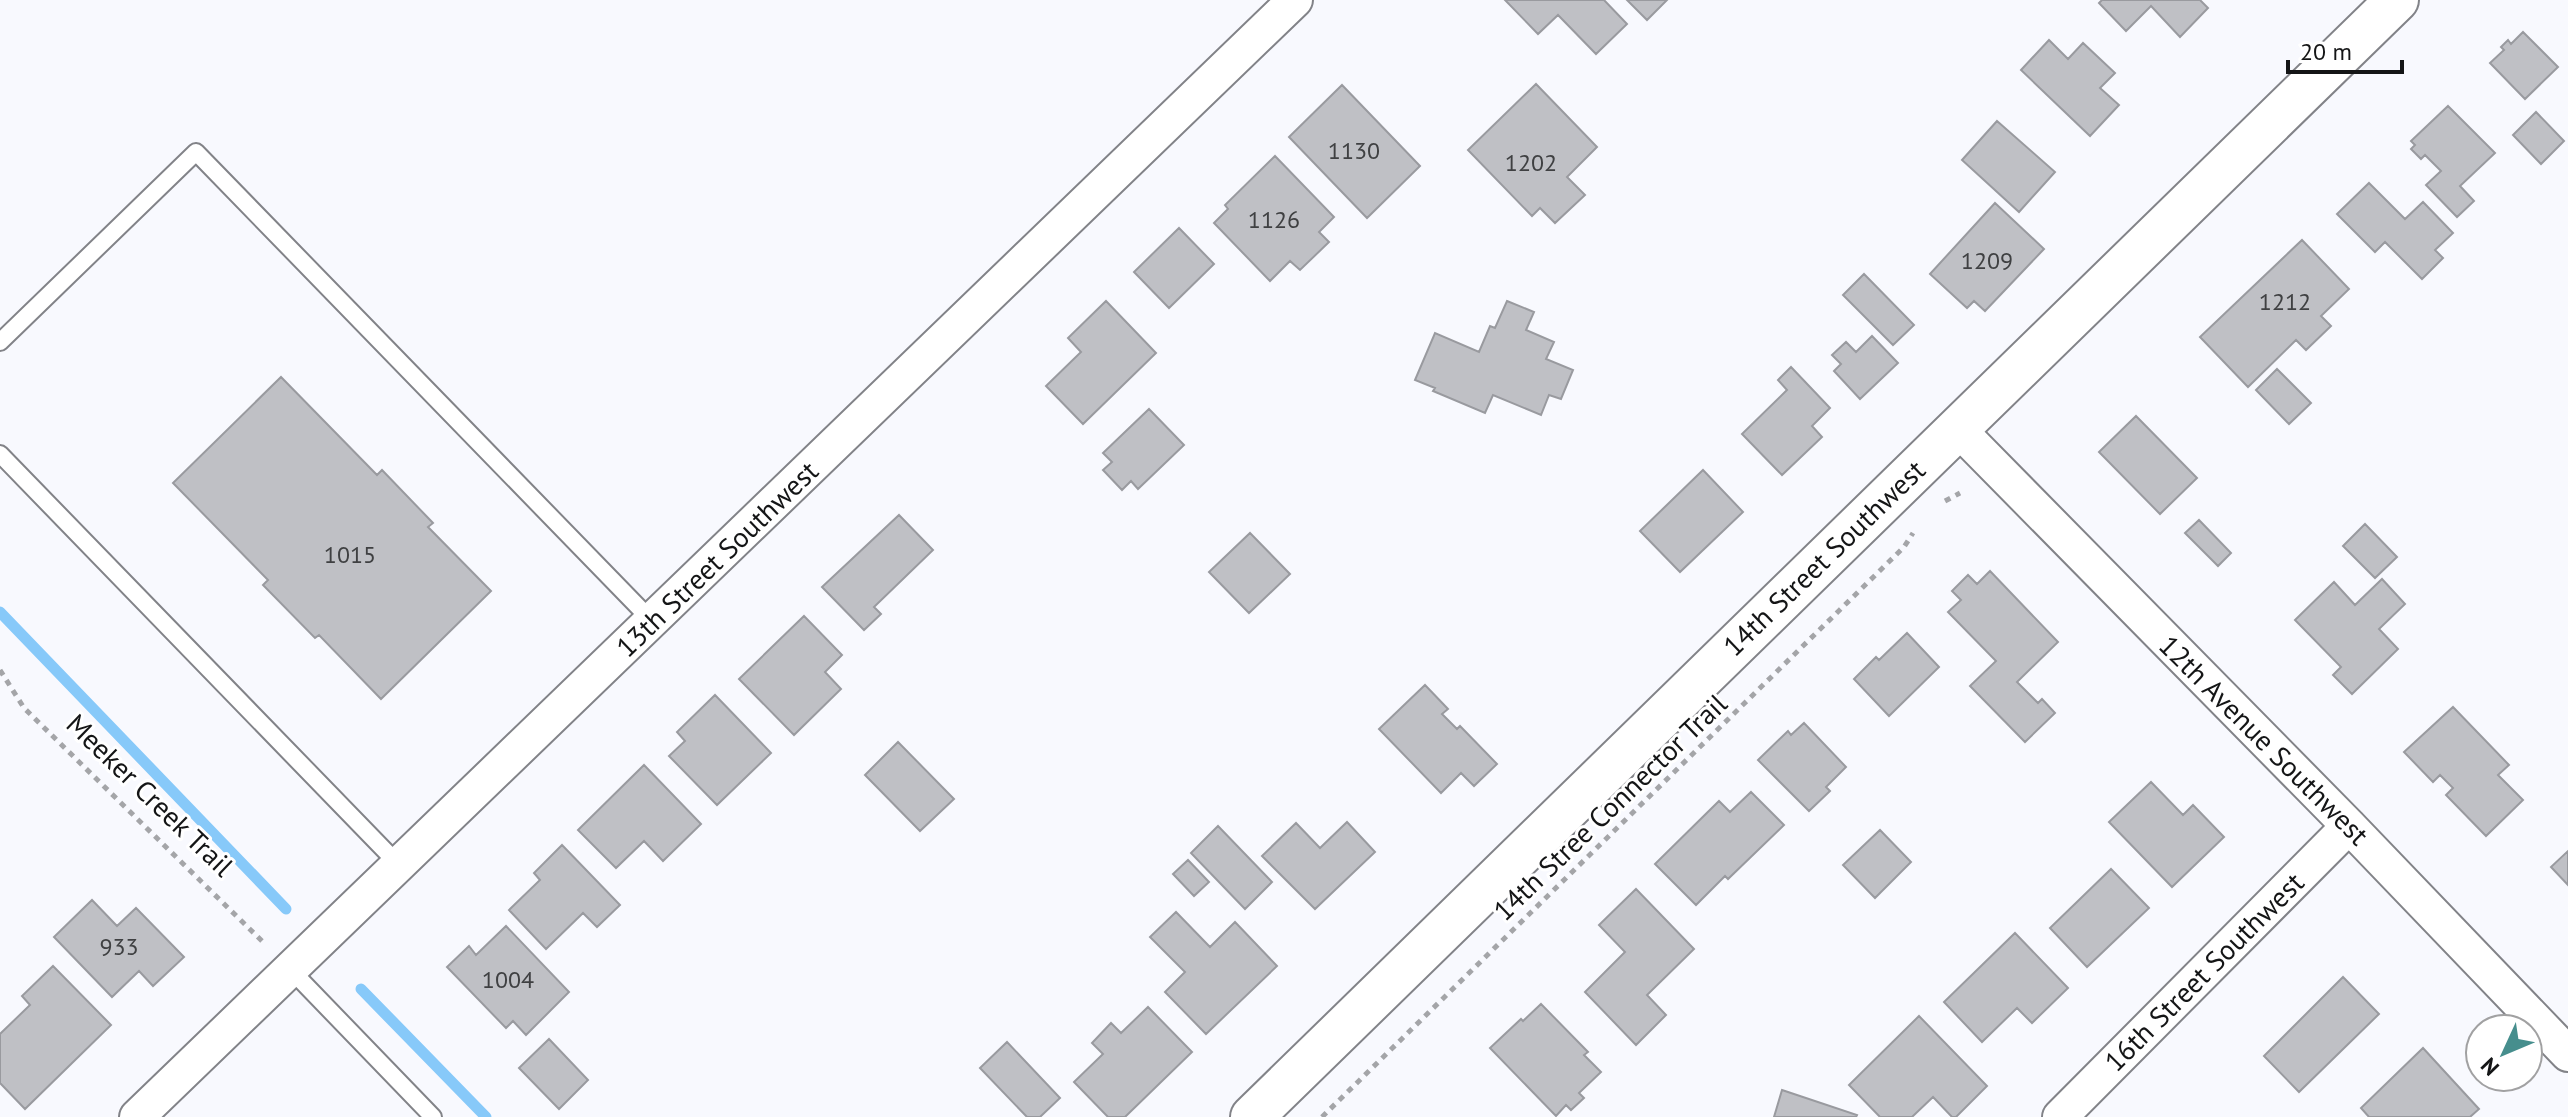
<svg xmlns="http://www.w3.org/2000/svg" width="2568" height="1117" font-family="'PT Sans',sans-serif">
	<rect width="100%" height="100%" fill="#f8f9fe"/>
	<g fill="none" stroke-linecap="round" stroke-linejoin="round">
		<path stroke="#87c9f9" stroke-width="11" d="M0,612L286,909
			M361,989L486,1117"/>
	</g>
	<path fill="#bfc0c5" stroke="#999a9f" stroke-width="2" d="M1505,0H1604L1627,24L1596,54L1558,15L1538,34Z
		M1627,0H1667L1647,20Z
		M2102,0H2200L2208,8L2180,37L2151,6L2126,31L2099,3Z
		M2523,32L2558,67L2525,99L2490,63L2504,50L2501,47L2508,40L2511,44Z
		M2049,40L2068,59L2083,43L2115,73L2100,88L2119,105L2090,136L2021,70Z
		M1536,84L1597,147L1567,177L1585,195L1555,223L1540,208L1532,216L1468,150Z
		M1342,85L1420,166L1367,218L1289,137Z
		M2448,106L2495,153L2460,186L2474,201L2457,217L2426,185L2441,171L2425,155L2421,159L2411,149L2415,145L2411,141Z
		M2536,112L2564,141L2541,164L2513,135Z
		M1997,121L2055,172L2019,212L1962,160Z
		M1275,156L1334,217L1319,232L1329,242L1300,270L1290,261L1270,281L1214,223L1228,209L1225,205Z
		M2369,183L2405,219L2423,202L2453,233L2435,250L2443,258L2422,279L2385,242L2375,252L2337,214Z
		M1995,203L2044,249L1985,311L1974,301L1967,308L1930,274Z
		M1179,228L1214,264L1169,308L1134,272Z
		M2302,240L2349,289L2321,316L2331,326L2306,350L2296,340L2248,387L2200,337Z
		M1864,274L1914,325L1893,345L1843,295Z
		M1106,301L1156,353L1083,424L1046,386L1081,352L1068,338Z
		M1507,301L1534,312L1526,330L1554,342L1546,359L1573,370L1561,399L1549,395L1541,415L1493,395L1485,413L1433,391L1435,388L1415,380L1435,333L1479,352L1490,326L1495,328Z
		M1872,336L1898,363L1860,399L1834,371L1841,364L1832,355L1846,342L1856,352Z
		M1791,367L1830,408L1812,426L1822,437L1782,475L1742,434L1787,390L1778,380Z
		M2277,369L2311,403L2289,424L2256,390Z
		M281,377L377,475L382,470L433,523L428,527L491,591L381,699L319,635L315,638L263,585L268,580L173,483Z
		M1149,409L1184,445L1138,489L1131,481L1122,490L1103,470L1112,462L1103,453Z
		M2136,416L2197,478L2160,514L2099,452Z
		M1703,470L1743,512L1680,572L1640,531Z
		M899,515L933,550L874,607L881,614L864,630L822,587Z
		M2199,520L2231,553L2218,566L2185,533Z
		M2365,524L2397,557L2375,578L2343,546Z
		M1250,533L1290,574L1249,613L1209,572Z
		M1990,571L2058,642L2017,682L2038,703L2042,699L2055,713L2025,742L1970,686L1996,661L1948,612L1961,600L1952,591L1968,575L1977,584Z
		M2382,579L2405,604L2379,629L2398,649L2352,694L2333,675L2341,667L2295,620L2334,582L2355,605Z
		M804,616L842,655L825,672L841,689L794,735L739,679Z
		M1907,633L1939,667L1889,716L1854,679L1876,657L1879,660Z
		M1425,685L1448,709L1442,714L1457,729L1460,726L1497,764L1474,786L1461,773L1441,793L1379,729Z
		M715,695L771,753L717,805L669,756L685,741L677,732Z
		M2453,707L2509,765L2498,775L2523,800L2486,836L2446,795L2453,788L2440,775L2433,782L2404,752Z
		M1804,723L1846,767L1826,787L1830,791L1809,811L1758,760L1788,731L1791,735Z
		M898,742L954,799L920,831L865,775Z
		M644,765L701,824L663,861L644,841L616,868L578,830Z
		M2151,782L2183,815L2193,805L2224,837L2172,887L2109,822Z
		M1751,792L1784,825L1728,879L1725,876L1696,905L1655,864L1719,801L1730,812Z
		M1347,822L1375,852L1315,909L1262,856L1296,823L1320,848Z
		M1218,826L1272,882L1245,909L1191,853Z
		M1880,830L1911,862L1875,898L1843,865Z
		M562,845L620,905L597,927L583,913L546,949L509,910L540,880L534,873Z
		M2568,851V885L2551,867Z
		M1188,860L1209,882L1194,896L1173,874Z
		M2111,869L2149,908L2087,967L2050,928Z
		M1636,889L1694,949L1647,995L1666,1015L1636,1045L1585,992L1625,952L1599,925Z
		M92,900L117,926L136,908L184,957L153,986L139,971L112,997L54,937Z
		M1176,912L1210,947L1235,922L1277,966L1206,1034L1165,992L1185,972L1150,937Z
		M506,926L569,992L526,1035L513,1021L506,1028L447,967L469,946L476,955Z
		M2015,933L2068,988L2032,1023L2017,1008L1982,1042L1944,1002Z
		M53,966L111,1025L25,1109L0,1083V1034L30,1005L22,996Z
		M2343,977L2379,1014L2299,1092L2264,1056Z
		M1541,1004L1588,1052L1584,1055L1601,1072L1579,1093L1584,1098L1571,1110L1566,1105L1556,1116L1490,1048L1521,1019L1523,1021Z
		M1148,1007L1192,1052L1125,1117H1108L1074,1082L1103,1054L1092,1043L1111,1023L1121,1033Z
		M1919,1016L1987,1086L1956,1117H1952L1933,1097L1912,1117H1880L1849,1085Z
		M549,1039L588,1080L559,1109L519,1068Z
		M1007,1042L1060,1098L1040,1117H1027L980,1068Z
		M2423,1048L2479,1109L2470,1117H2369L2361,1108Z
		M1782,1090L1857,1115L1856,1117H1774Z"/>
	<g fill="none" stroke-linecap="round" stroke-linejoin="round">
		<defs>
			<path id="service" d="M0,342L196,152L652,621
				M0,454L399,865
				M291,970L433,1117"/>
			<path id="minor" d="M1957,428L2349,826L2568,1054
				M137,1117L1295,0
				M2060,1117L2349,826"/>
			<path id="tertiary" d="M1252,1117L2397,0"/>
		</defs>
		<use href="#service" stroke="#828388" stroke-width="20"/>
		<use href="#minor" stroke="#828388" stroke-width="38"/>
		<use href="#tertiary" stroke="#828388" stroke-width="46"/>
		<path stroke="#a4a5a8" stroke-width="5" stroke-dasharray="6 6" stroke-linecap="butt" d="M1945,501L1960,493
			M0,670L24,708L265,944
			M1322,1117L1904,547L1913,533"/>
		<use href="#service" stroke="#fff" stroke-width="16"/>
		<use href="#minor" stroke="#fff" stroke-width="34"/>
		<use href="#tertiary" stroke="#fff" stroke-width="42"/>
	</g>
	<g text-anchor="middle" stroke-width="6" stroke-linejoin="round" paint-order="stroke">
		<g font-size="24" fill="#3f4042">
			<text x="1354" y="159">1130</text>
			<text x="1531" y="171">1202</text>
			<text x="1274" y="228">1126</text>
			<text x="1987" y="269">1209</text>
			<text x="2285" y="310">1212</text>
			<text x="350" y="563">1015</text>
			<text x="119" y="955">933</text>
			<text x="508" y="988">1004</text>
		</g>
		<g font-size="28" fill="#141516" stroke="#fff">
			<text transform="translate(1824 558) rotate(-44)" y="10">14th Street Southwest</text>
			<text transform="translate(717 559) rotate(-44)" y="10">13th Street Southwest</text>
			<text transform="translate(2264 740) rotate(45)" y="10">12th Avenue Southwest</text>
			<text transform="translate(150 795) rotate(44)" y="10">Meeker Creek Trail</text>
			<text transform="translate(1610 807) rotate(-44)" y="10">14th Stree Connector Trail</text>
			<text transform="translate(2204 972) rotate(-45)" y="10">16th Street Southwest</text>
		</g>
	</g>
	<g transform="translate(2504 1053) rotate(226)"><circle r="38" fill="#ffffff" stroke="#a1a1a2" stroke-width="2"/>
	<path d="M0-6L14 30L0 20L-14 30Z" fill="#468e8d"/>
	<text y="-12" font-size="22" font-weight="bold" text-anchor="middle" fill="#141516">N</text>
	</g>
	<path d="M2288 60v12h114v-12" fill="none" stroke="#141516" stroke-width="4"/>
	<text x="2300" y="60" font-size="24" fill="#141516" stroke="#ffffff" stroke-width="6" paint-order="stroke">20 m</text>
</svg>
